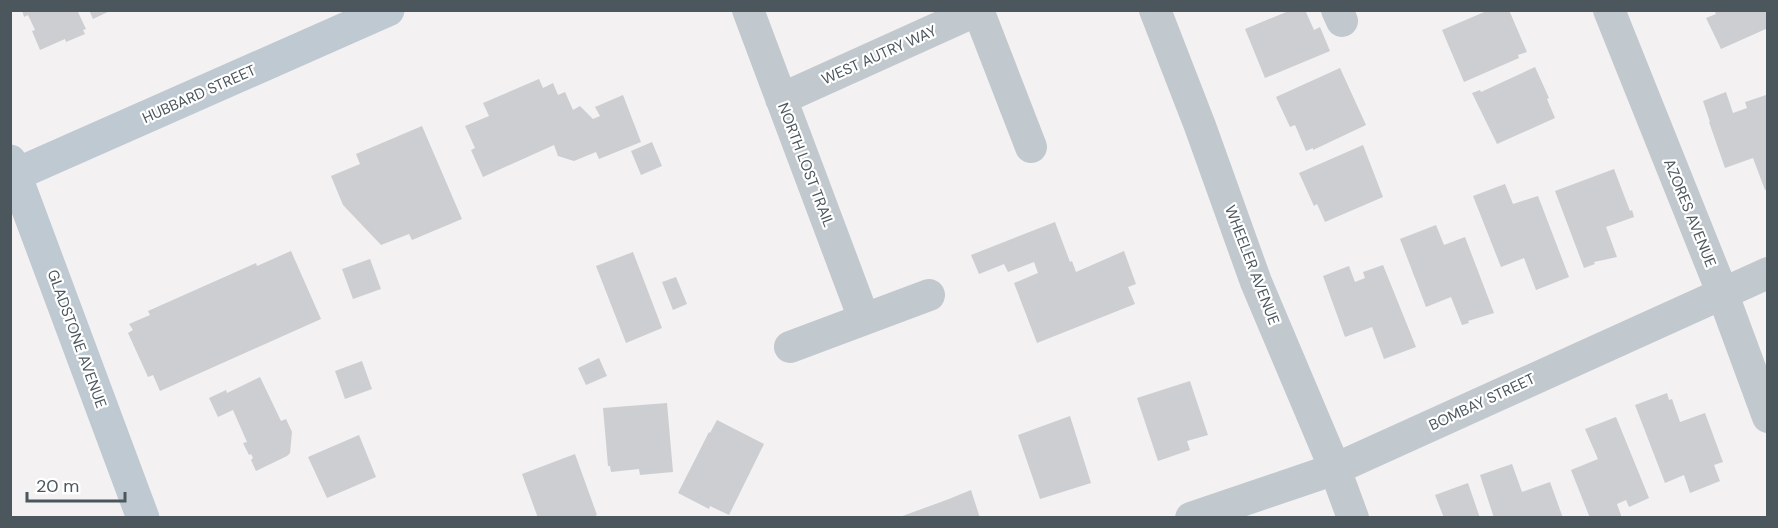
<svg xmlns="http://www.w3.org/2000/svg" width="1778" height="528" font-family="'DM Sans',sans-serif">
	<rect width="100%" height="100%" fill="#f3f1f2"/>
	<path fill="#ccced2" d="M22,10H83L78,12L86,29L83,30L85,34L66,42L65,39L40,50L32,31L35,30L28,15L24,17Z
		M89,10H112L93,19Z
		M1291,10H1305L1314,30L1320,27L1330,51L1265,78L1245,29Z
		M1489,10H1509L1527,52L1518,55L1519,58L1464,82L1442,30Z
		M1714,10H1768V28L1721,49L1706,18L1716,14Z
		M1535,67L1549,98L1547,99L1555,118L1497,144L1472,93L1480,90L1481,92Z
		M1340,68L1366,125L1313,150V148L1306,151L1295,125L1290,127L1276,97Z
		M539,79L543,88L553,83L558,95L565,92L573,110L580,106L593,119L600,116L595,107L623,95L641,142L599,159L596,152L574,161L558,156L554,145L483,177L471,150L475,148L465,126L489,116L483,103Z
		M1726,92L1733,113L1747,108L1745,102L1766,95L1768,100V189L1765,190L1753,158L1725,168L1709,122H1710L1703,101Z
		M422,126L462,219L412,240L409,234L381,245L343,205L331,176L360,164L356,154Z
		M652,142L662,166L641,175L631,151Z
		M1363,145L1383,197L1325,222L1317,204L1314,206L1299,173Z
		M1614,169L1630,211L1632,210L1634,217L1606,227L1617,257L1594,262L1595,264L1584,268L1555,191Z
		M1505,184L1513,204L1538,196L1569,277L1536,290L1524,258L1501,267L1473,196Z
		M1055,222L1070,262L1072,261L1076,272L1124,251L1136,284L1128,287L1135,304L1037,343L1014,283L1038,273L1034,262L1008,272L1004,264L979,274L971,255Z
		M1436,225L1444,245L1465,237L1494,313L1468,321L1469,323L1462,325L1451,297L1426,307L1400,239Z
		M291,251L321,319L160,391L153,375L148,377L128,333L133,330L129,324L150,315L148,311L256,263L257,266Z
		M633,252L662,328L626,343L596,266Z
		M370,259L381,289L353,299L342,269Z
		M1383,265L1416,347L1384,359L1372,327L1345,337L1323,276L1349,266L1355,282L1365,278L1363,272Z
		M676,277L687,304L673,310L662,282Z
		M599,358L607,376L586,385L578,368Z
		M362,361L372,389L345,399L335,371Z
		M260,377L281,421L286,419L292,432L290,453L287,456L256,471L251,460L253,458L251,454L249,455L243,443L247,442L233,410L218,417L209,398L226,390L227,393Z
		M1190,381L1208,435L1187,441L1190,450L1158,461L1137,398Z
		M1667,393L1669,400L1672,399L1680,422L1705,413L1723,462L1714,465L1720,481L1690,493L1684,475L1665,483L1635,405Z
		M667,403L673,472L640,475L639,469L611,472L610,466H608L603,408Z
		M1070,416L1091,483L1040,499L1018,435Z
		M1616,417L1649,498L1629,507L1626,500L1617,504L1622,518H1590L1571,470L1598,459L1585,429Z
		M717,420L764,444L729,515L710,506L709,509L678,493L709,432L710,433Z
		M359,435L376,477L327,498L308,457Z
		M575,454L597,515L591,518H538L522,474Z
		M1512,464L1522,492L1550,482L1563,518H1494L1480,475Z
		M1468,483L1480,518H1444L1435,495Z
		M971,490L980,518H897L949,499Z"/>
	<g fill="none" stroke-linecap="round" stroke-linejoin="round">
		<path stroke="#c1c9ce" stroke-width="32" d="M748,10L864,319
			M978,10L1031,147
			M1155,10L1200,126L1256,282L1335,469L1353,518
			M1337,10L1342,21
			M1609,10L1722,292L1768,417
			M781,99L978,10
			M790,347L929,295
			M1191,518L1335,469L1768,273"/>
		<path stroke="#bfc9d1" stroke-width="33" d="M10,161L143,518
			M10,177L388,10"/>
	</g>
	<g text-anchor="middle" stroke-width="4.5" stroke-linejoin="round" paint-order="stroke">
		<g font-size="15" fill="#4b565d" stroke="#fff">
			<text transform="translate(879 55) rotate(-24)" y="5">WEST AUTRY WAY</text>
			<text transform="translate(199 94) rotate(-24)" y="5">HUBBARD STREET</text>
			<text transform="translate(806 165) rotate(69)" y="5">NORTH LOST TRAIL</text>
			<text transform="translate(1690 213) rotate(68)" y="5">AZORES AVENUE</text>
			<text transform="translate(1252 265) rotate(69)" y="5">WHEELER AVENUE</text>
			<text transform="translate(77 339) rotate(70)" y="5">GLADSTONE AVENUE</text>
			<text transform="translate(1482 402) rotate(-25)" y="5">BOMBAY STREET</text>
		</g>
	</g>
	<rect width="1778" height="528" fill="none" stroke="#4b565d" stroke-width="24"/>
	<path d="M27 492v9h98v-9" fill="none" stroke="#4b565d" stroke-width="3"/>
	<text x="36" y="492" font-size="18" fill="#4b565d" stroke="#ffffff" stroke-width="4.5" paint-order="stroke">20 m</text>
</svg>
